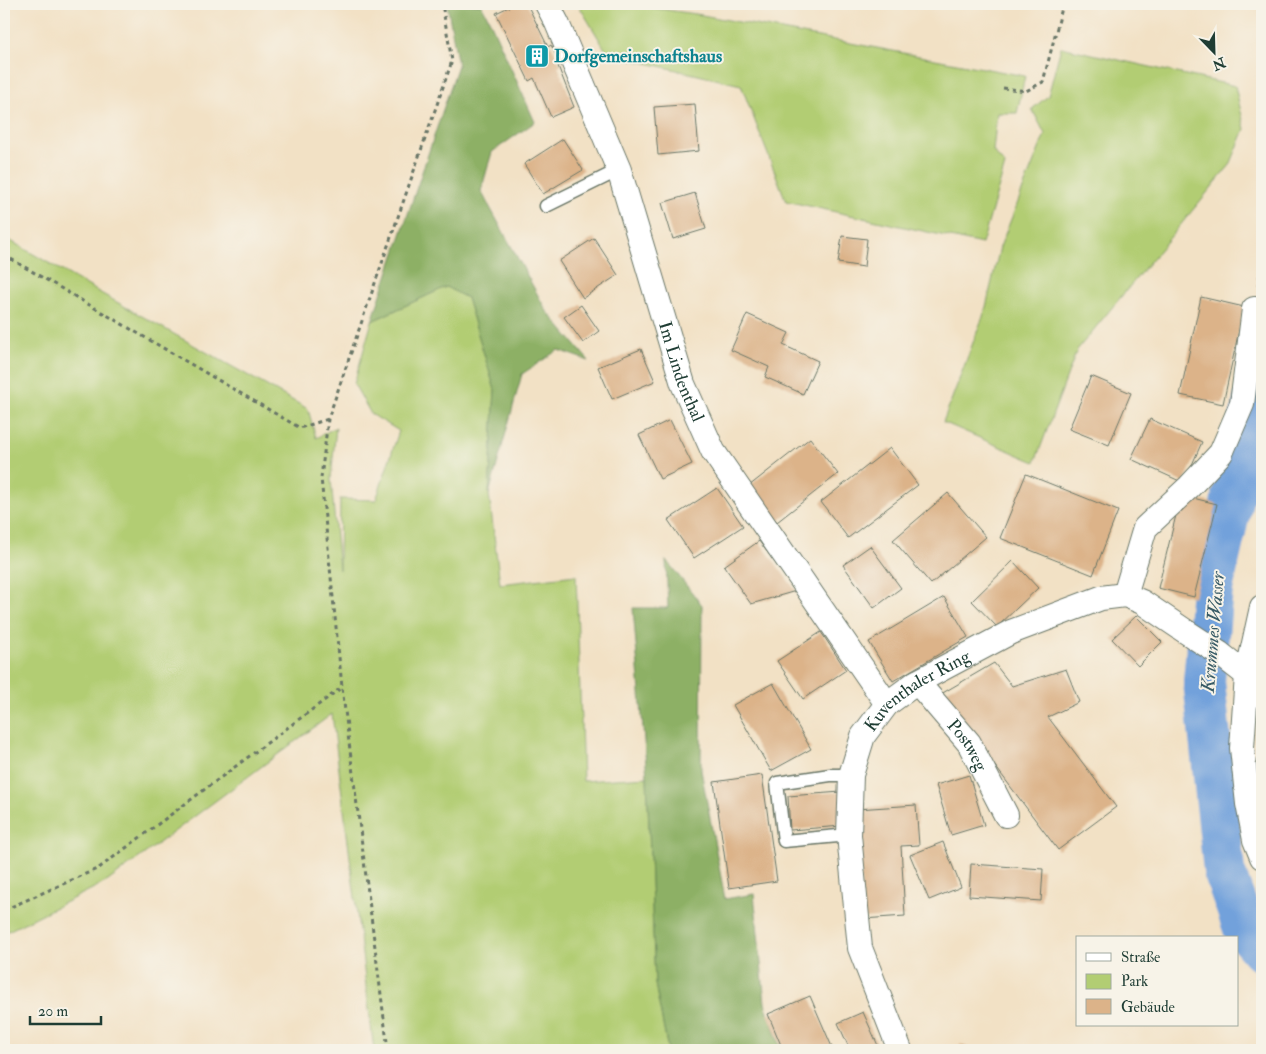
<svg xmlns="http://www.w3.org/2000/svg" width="1266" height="1054" font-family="'IM FELL Double Pica',serif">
	<rect width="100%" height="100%" fill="#f7f3e8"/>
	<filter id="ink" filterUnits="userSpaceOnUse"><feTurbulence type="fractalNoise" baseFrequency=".02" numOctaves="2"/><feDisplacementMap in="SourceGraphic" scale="10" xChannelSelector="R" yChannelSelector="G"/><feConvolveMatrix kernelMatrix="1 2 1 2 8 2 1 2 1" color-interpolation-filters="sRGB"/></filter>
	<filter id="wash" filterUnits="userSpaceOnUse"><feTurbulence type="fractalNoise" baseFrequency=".0096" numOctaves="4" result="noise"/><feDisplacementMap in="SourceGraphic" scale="20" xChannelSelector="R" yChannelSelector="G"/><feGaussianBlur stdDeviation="1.12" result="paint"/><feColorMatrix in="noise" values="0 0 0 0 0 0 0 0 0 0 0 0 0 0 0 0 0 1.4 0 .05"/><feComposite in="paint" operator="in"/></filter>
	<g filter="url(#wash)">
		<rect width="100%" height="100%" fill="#f2e1c5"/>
		<path fill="#b2cd73" stroke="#688554" d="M578,4H626L702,15L1025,76L1017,113H997L993,151L1005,165L982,244L786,201L741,85L608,54Z
			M1061,47L1235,86L1245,129L1230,165L1077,350L1035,462L943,422L985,311L1000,247L1045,134L1032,109L1048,96Z
			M4,237L97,291L308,409L316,438L336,427L331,479L339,570L340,499L376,500L399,431L371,414L354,384L372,321L446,287L467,298L495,390L489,494L500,584L576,575L583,781L647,777L655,983L668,1050H374L332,714L108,881L4,933Z"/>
		<path fill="#8db065" stroke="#56764c" d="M447,4H481L489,19L535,122L492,152L481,191L546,310L589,361L558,350L522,374L489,494L495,390L467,298L446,287L372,321L458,65Z
			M666,560L702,605L701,770L725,899L754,894L765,1003L781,1050H668L655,984L647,777L633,608H668Z"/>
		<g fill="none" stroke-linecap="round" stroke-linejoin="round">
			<path stroke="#72a1db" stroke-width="42" d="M1262,367L1212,589L1204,681L1224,871L1245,931L1262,951"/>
		</g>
		<g id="blocks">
			<path fill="#dcb389" d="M515,4H527L548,47L551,45L561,65L558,66L574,107L551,117L534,78L529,81L496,13Z
				M695,104L699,151L658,155L654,107Z
				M563,139L583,170L543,194L524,164Z
				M695,193L706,229L673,239L662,203Z
				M842,236L867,239L864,267L838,263Z
				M594,238L618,275L583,298L559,261Z
				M1201,297L1244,307L1223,404L1180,395Z
				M581,305L599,331L583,343L564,317Z
				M747,314L789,333L783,345L818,361L803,394L765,377L769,367L731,350Z
				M641,349L655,381L612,399L598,367Z
				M1091,376L1131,393L1109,445L1069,429Z
				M1150,419L1202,442L1184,483L1131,459Z
				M670,420L692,464L660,479L639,435Z
				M810,438L838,474L777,522L749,486Z
				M890,448L918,485L848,538L821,502Z
				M1026,474L1118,511L1093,575L1000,538Z
				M717,488L743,526L694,558L668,520Z
				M948,493L986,537L931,584L893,540Z
				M1181,495L1217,504L1194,597L1158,588Z
				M759,541L796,591L751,604L724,566Z
				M870,546L901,588L874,608L843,565Z
				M1013,561L1038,588L997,627L972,601Z
				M944,597L968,637L893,681L869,642Z
				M1136,616L1162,642L1138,666L1112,639Z
				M821,632L846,670L803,699L777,661Z
				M994,663L1012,686L1066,669L1079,702L1048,717L1116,807L1058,850L941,694Z
				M773,683L811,749L771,771L733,705Z
				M762,775L777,881L729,888L714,782Z
				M969,775L984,825L951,835L936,785Z
				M841,792L843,826L790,830L788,796Z
				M916,805L919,845L901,846L905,916L863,919L857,809Z
				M943,842L961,887L929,900L910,855Z
				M971,864L1043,869L1041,901L969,896Z
				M810,996L832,1047L824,1050H783L768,1014Z
				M863,1012L880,1050H850L838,1023Z
				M961,1044L972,1050H957Z"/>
		</g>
	</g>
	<g filter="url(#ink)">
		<use href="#blocks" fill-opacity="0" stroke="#697667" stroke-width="1"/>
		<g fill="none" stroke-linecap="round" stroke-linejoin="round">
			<defs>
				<path id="lane" d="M546,206L619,170
					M849,835L784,841L777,783L830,775H851"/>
				<g id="street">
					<path id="s1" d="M547,4L557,23L619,170L683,384L713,451L887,704"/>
					<path d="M1125,595L1145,528L1189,487L1221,453L1242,404L1254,309"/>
					<path d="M1262,607L1247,675L1242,748L1248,804L1255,840L1262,857"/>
					<path id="s2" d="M917,682L969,743L1006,815"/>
					<path id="s3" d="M900,1050L860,948L849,835L851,775L863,736L887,704L917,682L1011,632L1101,598L1125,595L1142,602L1185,631L1219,653L1247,675L1262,685"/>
				</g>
			</defs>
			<use href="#lane" stroke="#697667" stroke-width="15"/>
			<use href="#street" stroke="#697667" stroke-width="26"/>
			<path stroke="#697667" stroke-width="3" stroke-dasharray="4 4" stroke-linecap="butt" d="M1003,88L1026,91L1043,82L1063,4
				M4,255L300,428L328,419
				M1258,286L1262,258
				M4,910L99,868L341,688
				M388,1050L342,687L321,478L328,419L452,61L442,4"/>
			<use href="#lane" stroke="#fff" stroke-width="12"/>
			<use href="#street" stroke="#fff" stroke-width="24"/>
		</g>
	</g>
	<defs>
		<symbol id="building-square" viewBox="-11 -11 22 22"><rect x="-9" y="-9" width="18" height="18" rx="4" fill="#0f9aa8" stroke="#f7f3e8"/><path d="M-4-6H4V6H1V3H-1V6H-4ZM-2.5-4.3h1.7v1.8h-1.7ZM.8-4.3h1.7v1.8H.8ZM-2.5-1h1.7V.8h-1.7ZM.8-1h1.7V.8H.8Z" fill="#fff"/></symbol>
	</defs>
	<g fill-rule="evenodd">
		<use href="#building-square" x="523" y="42" width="28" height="28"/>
	</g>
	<g text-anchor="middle" stroke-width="4" stroke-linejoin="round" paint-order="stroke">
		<g font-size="18" font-weight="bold" fill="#0d838f" stroke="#f7f3e8" text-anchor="start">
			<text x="554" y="62">Dorfgemeinschaftshaus</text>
		</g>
		<g font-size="18" fill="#1f3d34" stroke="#f7f3e8">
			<text dy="6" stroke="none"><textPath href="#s1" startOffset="392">Im Lindenthal</textPath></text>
			<text dy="6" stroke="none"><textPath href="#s3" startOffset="396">Kuventhaler Ring</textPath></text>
			<text dy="6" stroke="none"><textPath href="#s2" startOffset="81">Postweg</textPath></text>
		</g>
		<g font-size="19" font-style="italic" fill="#385b66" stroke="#f7f3e8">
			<text transform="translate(1212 632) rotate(-85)" y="7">Krummes Wasser</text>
		</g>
	</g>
	<rect width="1266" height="1054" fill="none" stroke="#f7f3e8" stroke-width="20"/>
	<rect x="1076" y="936" width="162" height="90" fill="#f7f3e8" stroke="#a1aaa0"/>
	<rect x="1086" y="953" width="25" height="8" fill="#ffffff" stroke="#a1aaa0"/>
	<text x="1121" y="962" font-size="15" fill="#1f3d34">Straße</text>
	<rect x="1086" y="974" width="25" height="15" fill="#b2cd73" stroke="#a1aaa0"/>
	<text x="1121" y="986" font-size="15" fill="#1f3d34">Park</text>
	<rect x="1086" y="999" width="25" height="15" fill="#dcb389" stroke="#a1aaa0"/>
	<text x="1121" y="1012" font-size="15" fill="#1f3d34">Gebäude</text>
	<g transform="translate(1214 52) rotate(157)" stroke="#f7f3e8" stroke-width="4" paint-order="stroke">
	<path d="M0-4L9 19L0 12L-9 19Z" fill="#1f3d34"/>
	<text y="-8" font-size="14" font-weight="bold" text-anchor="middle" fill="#1f3d34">N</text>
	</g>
	<path d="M30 1016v8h71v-8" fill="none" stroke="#1f3d34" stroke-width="2.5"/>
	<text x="38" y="1016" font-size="15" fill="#1f3d34" stroke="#f7f3e8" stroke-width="4" paint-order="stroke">20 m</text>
</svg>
